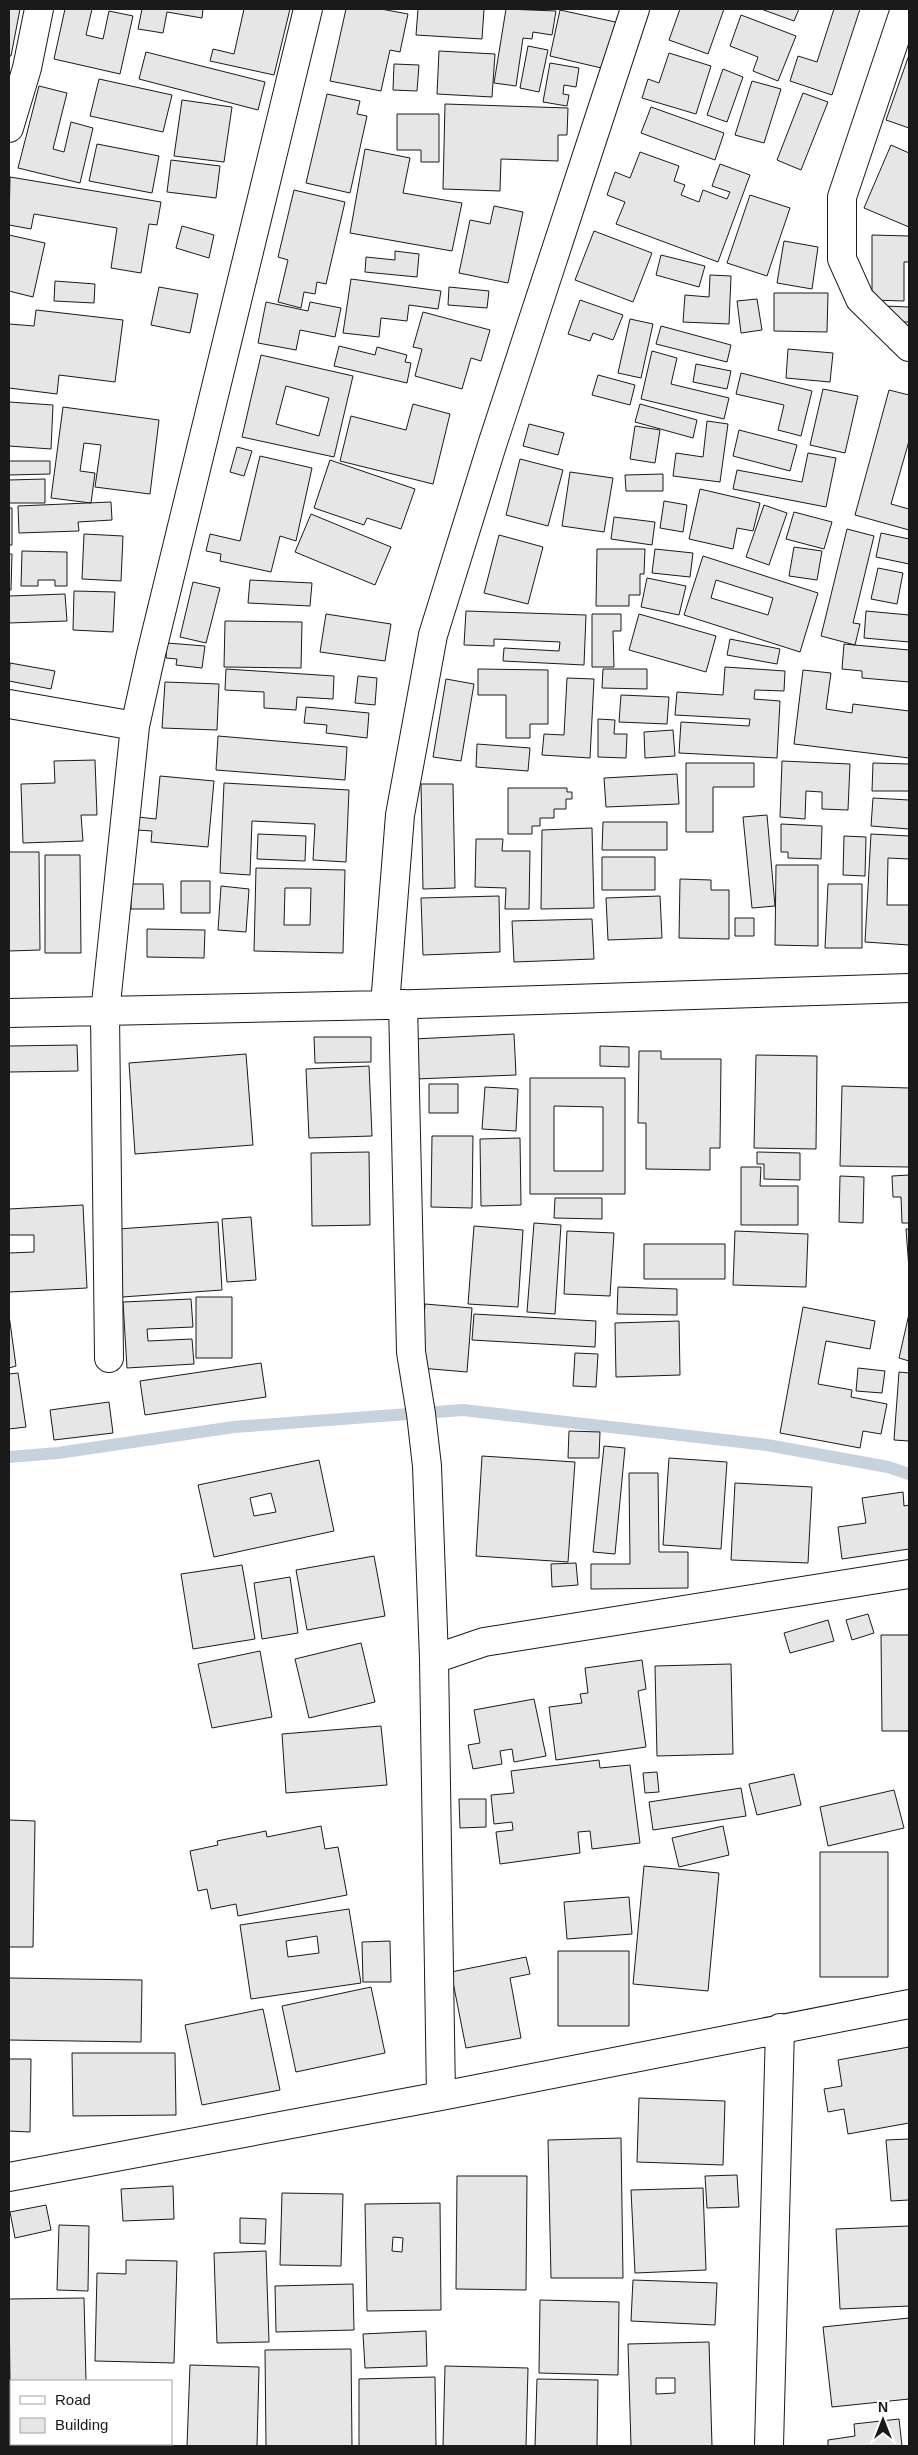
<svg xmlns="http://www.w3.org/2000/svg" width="918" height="2455" font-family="Helvetica,sans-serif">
	<rect width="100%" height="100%" fill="#fff"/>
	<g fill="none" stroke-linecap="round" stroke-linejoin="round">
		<path stroke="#c6d2dc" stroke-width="12" d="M9,1457L58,1453L234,1427L463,1410L767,1445L888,1467L909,1474"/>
	</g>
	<path fill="#e6e6e6" stroke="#1a1a1a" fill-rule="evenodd" d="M9,9H20L11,56H9Z
		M65,9H92L86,35L103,39L109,11L133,16L120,74L54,59Z
		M142,9H203L202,18L167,12L163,33L138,29Z
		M244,9H290L274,75L210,61L213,49L234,54Z
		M346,9H381L408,14L400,52L390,50L381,91L330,81Z
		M418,9H484L482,39L416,35Z
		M506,9L556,11L552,35L533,32L532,39L523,38L516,86L494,83Z
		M680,9H724L708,54L669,40Z
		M761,9H799L794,21Z
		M834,9H860L832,95L790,81L798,56L817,62Z
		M560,10L620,23L610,70L550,56Z
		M741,15L796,36L778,81L753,71L758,57L730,46Z
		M528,46L548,50L539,92L520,88Z
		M439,51L495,54L492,97L437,94Z
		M146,52L265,82L258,110L139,79Z
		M669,53L711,66L696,114L642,98L648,79L659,83Z
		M909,55V128L886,120Z
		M550,63L579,68L576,87L564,85L563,94L569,95L567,106L543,102Z
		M394,64L419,65L417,91L393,90Z
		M723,69L743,77L727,122L707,115Z
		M99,79L172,95L163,132L90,116Z
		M752,81L781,89L764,143L735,135Z
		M39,86L67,93L53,149L64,152L71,122L93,128L80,183L18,168Z
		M803,93L828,102L801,170L777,160Z
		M327,94L360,101L357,114L367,116L350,193L306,183Z
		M182,100L232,107L224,162L174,156Z
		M445,104L568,108L567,135H558V161L501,159L500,191L443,189Z
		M651,107L724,133L715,160L641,133Z
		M397,114H439V162H421V150H397Z
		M97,144L159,156L152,193L89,181Z
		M891,145L909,153V227L864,208Z
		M365,149L410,158L403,193L462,203L452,251L350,233Z
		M640,152L679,166L674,181L685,185L681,195L699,202L703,190L727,199L730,192L712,186L720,164L750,175L718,262L616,224L625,202L607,195L615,172L630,178Z
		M171,160L220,166L216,198L167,192Z
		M10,177L161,202L157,225L149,224L141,273L111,268L117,228L34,214L31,229L9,225Z
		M294,190L345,202L326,284L317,282L315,294L304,292L301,308L278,302L288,260L278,257Z
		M750,195L790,208L767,276L727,263Z
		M494,206L523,212L508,283L459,273L470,220L490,224Z
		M182,226L214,235L209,258L176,248Z
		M594,231L652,253L633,302L575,280Z
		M9,235L45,243L33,297L9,291Z
		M872,235L909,236V262H904V301L872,300Z
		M784,241L818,247L812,289L777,283Z
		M395,251L419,254L417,277L365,272L366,257L395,260Z
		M661,255L705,266L699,287L656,275Z
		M710,275L731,276L729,324L683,322L685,295L709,297Z
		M351,279L441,291L438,309L409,305L407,321L381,318L379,337L343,333Z
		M55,281L95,284L94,303L54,301Z
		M159,287L198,294L190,333L151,325Z
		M449,287L489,291L487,308L448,305Z
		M774,293H828L827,332L774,331Z
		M757,299L762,330L741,333L737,301Z
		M580,300L623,315L613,340L593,333L590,341L568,334Z
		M266,302L308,311L310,302L341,308L335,337L300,330L296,350L258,343Z
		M884,306L909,307V322H884Z
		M36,310L123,320L115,382L59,375L57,394L9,388V324L34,326Z
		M423,312L490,330L481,361L471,358L462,389L415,376L422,349L413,347Z
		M630,319L653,324L641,378L618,373Z
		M661,326L731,345L727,362L656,344Z
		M339,346L375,355L377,347L407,355L405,362L411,363L407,383L334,366Z
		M788,349L833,353L830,382L786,378Z
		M652,351L677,358L671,384L729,398L724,419L641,399Z
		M261,355L353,376L334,457L242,437ZM286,386L329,398L319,436L276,424Z
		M696,364L731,371L727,389L693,382Z
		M741,373L812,391L801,436L778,430L784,405L736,394Z
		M598,375L635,385L630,405L592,395Z
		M823,389L858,396L845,453L810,445Z
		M889,390L909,395V441L891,504L909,509V530L855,515Z
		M9,402L53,405L51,449L9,446Z
		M413,404L450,414L433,484L340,461L351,416L406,430Z
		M640,404L697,420L693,438L635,422Z
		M63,407L159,420L150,494L95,487L101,445L84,443L80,471L95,473L91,503L51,498Z
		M707,421L728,424L720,482L673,476L676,453L703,457Z
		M529,424L564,433L558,455L523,446Z
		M635,426L660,430L655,463L630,459Z
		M739,430L797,445L790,471L733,456Z
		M237,447L252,451L244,476L230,472Z
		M808,453L836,458L826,507L733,489L737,470L802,482Z
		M260,456L312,468L296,541L280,536L271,572L220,561L221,554L206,551L210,534L240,541Z
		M520,459L563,470L548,526L506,515Z
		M330,460L415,489L401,529L367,518L364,525L314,508Z
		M9,461H50V474L9,475Z
		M570,472L613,478L604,532L562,526Z
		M663,474V491H626L625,475Z
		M45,479V503H9V480Z
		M700,489L760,503L753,531L737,528L733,549L689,539Z
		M664,501L687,505L683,532L660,528Z
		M111,502L112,520L78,522L79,531L19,533L18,506Z
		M764,505L787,513L769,565L746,557Z
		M9,508H12V545H9Z
		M794,512L832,522L824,549L786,539Z
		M311,514L391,547L375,585L295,552Z
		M614,517L655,522L652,545L611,539Z
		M847,529L874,536L853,623L860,624L855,645L821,636Z
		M881,533L909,539V564L876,557Z
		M84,534L123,536L121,581L82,579Z
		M499,535L543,547L528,604L484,593Z
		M794,547L822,551L817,580L789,576Z
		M597,549H645L644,574H640V595H629V606H596Z
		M655,549L693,553L690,577L652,573Z
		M22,551L67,552V586H55V580H38V586H21Z
		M9,554H12L11,590H9Z
		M703,556L818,593L800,652L684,615ZM716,580L773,598L768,615L711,598Z
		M878,568L903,573L897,604L871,599Z
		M647,578L686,586L679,615L641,607Z
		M250,580L312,583L310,606L248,603Z
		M193,582L220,588L206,643L180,637Z
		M74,591L115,592L113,632L73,630Z
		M65,594L67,621L9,623V596Z
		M466,611L586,615L584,665L503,661L504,648L559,651L560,642L494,639V646L464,645Z
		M866,611L909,615V642L864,638Z
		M326,614L391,624L385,661L320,652Z
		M592,614H621V631H613L614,667H592Z
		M639,614L716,636L706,672L629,650Z
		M225,621L302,622L301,668L224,667Z
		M730,639L780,649L777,664L727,655Z
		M167,643L205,646L202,668L176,665L177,659L166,658Z
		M844,644L909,650V682L862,678V671L842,669Z
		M10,663L55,671L51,689L9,681Z
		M725,667L785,671L784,691L755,690L754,699L780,701L777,758L679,753L681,722L749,726L750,719L675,715L677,692L723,695Z
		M226,669L334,676L333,699L297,697L296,710L264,708V692L225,690Z
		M478,669L548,670V724H530V738H506V695H478Z
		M603,669H647V689L602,688Z
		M803,670L831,673L826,709L852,713L853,704L909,711V758L794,744Z
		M358,676L377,678L375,705L355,703Z
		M567,678L594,679L590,758L542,755L544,734L564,735Z
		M446,679L474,684L461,761L433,757Z
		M165,682L219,684L217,730L162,728Z
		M621,695L669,697L667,724L619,722Z
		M306,707L369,713L367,738L326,733L327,725L304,723Z
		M598,719L615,720L614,734H627L626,758L598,757Z
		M673,730L675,756L645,758L644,732Z
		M218,736L347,747L345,780L216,770Z
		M477,744L530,748L528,771L476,767Z
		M95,760L97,815H81L83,841L23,843L21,784L55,783L54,761Z
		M782,761L850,764L848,810L822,809V792L806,791L805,819L780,817Z
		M686,763H754V787H713V832H686Z
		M873,763L909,764V791H872Z
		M677,774L679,804L606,807L604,778Z
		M160,776L214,781L208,847L151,842L152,831L137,830L138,817L156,819Z
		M224,783L349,790L346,862L313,860L315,824L252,821L250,875L220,873Z
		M421,784H453L455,888L423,889Z
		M508,788H567V792H572V799H566V809H554V818H540V826H532V834H508Z
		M873,798L909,800V829L871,826Z
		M767,815L775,906L752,908L743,817Z
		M603,822H667V850H602Z
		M781,824L822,826L821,859L788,858V852H781Z
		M592,828L594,908L541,909L542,830Z
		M258,834L306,836L305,861L257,859Z
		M871,834L909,836V859L888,858L887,905H909V945L865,942Z
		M844,836L866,837L865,876L843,875Z
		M476,839H503L502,851H530L529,909H505L506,888L475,887Z
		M9,852H39L40,950L9,951Z
		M45,855H80L81,953H45Z
		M602,857H655V890H602Z
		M776,865H818V946L775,945Z
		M256,868L345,870L343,953L254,951ZM285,888H311L310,925H284Z
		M680,879L711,880V890H729V939L679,938Z
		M181,881H210V913H181Z
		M131,884H163L164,909H131Z
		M828,884H862V948H825Z
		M221,886L249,889L246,932L218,930Z
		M499,896L500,952L423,955L421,898Z
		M660,896L662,938L608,940L606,898Z
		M735,918H754V936H735Z
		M592,919L594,959L514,962L512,921Z
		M147,929L205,930L204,958L147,957Z
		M514,1034L516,1075L416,1079L414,1039Z
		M314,1037H371V1062L315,1063Z
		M77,1045L78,1071L9,1072V1046Z
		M600,1046L629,1047V1067L600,1066Z
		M639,1051H661V1059H721L720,1148H710V1170L646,1169V1123H638Z
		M246,1054L253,1145L135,1154L129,1063Z
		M756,1055L817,1056L816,1149L754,1148Z
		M369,1066L372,1136L309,1138L306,1069Z
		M530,1078H625V1194H530ZM554,1106L603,1107V1171H554Z
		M429,1084H458V1113H429Z
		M842,1086L909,1088V1167L840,1166Z
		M485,1087L518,1089L516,1131L482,1129Z
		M432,1136H473L472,1208L431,1207Z
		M520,1138L521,1205L481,1206L480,1139Z
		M369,1152L370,1225L312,1226L311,1153Z
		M757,1152L800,1153V1180L764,1179V1164H757Z
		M741,1167H761L760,1186H798V1225H741Z
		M909,1175V1223H902L901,1197H893L892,1176Z
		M840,1176L864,1177L863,1223L839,1222Z
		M555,1198H602V1219L554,1218Z
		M83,1205L87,1288L9,1292V1253L34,1252V1235H9V1209Z
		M251,1217L256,1280L227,1282L222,1219Z
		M218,1222L222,1290L122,1297L118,1229Z
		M534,1223L561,1225L555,1314L527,1312Z
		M474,1226L523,1230L518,1307L468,1304Z
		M906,1229H909V1269Z
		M567,1231L614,1233L610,1296L564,1294Z
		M735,1231L808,1234L806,1287L733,1285Z
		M644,1244H725V1279H644Z
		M618,1287L677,1289V1315L617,1314Z
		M196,1297H232V1358H196Z
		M191,1299L193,1327L147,1329L148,1341L192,1339L194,1364L127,1368L123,1302Z
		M425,1304L472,1308L467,1372L420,1368Z
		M803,1307L875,1321L870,1349L826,1341L818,1384L852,1390L851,1397L887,1404L881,1434L863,1431L860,1448L780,1433Z
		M474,1314L596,1321L595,1347L472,1340Z
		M909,1314V1361L899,1358Z
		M9,1315L16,1366L9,1368Z
		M679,1321L680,1375L616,1377L615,1323Z
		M575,1353L598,1354L596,1387L573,1386Z
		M261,1363L266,1397L145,1415L140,1381Z
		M858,1368L885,1371L882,1393L856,1391Z
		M899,1372L909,1373V1441L894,1440Z
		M18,1373L26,1427L9,1429V1374Z
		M109,1402L113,1433L54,1440L50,1410Z
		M569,1431L600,1432L599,1458H568Z
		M604,1446L625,1448L615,1554L593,1552Z
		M482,1456L575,1462L568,1562L476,1556Z
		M669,1458L727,1462L721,1549L663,1545Z
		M319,1460L334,1531L214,1557L198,1485ZM271,1493L276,1512L254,1516L250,1498Z
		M629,1473H658L659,1552H688V1588L591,1589V1564H630Z
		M735,1483L812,1487L808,1563L731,1560Z
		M903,1492L904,1506L909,1505V1549L842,1559L838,1527L866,1523L862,1498Z
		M374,1556L385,1616L307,1630L296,1570Z
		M576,1563L578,1585L552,1587L551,1564Z
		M242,1565L255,1639L193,1649L181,1574Z
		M290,1577L298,1633L262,1639L254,1583Z
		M868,1614L874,1633L852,1640L846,1620Z
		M828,1620L834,1641L790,1653L784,1633Z
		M881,1635H909V1731H882Z
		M361,1643L375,1702L309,1718L295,1659Z
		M260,1651L272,1717L212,1728L198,1664Z
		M642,1660L646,1689L638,1691L646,1747L556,1760L549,1707L582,1703L580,1694L588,1693L585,1668Z
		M731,1664L733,1754L657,1756L655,1666Z
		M534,1699L546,1756L514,1762L512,1749L500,1751L502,1764L473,1769L468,1745L480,1743L474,1710Z
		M381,1726L387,1785L286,1793L282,1734Z
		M599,1760L600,1768L630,1765L640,1843L592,1849L590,1831L578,1832L580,1853L500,1864L496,1832L513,1830L512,1822L494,1824L491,1795L514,1793L511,1771Z
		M657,1772L659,1792L645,1793L643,1773Z
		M794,1774L801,1805L757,1815L749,1784Z
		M741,1788L746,1816L653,1830L649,1802Z
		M894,1790L904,1828L828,1846L820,1807Z
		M459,1799H486V1827L460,1828Z
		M9,1820L35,1821L33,1947H9Z
		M321,1826L325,1849L338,1847L347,1895L238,1916L236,1904L211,1909L207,1889L198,1891L190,1851L218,1845L217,1841L266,1831L267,1837Z
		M723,1826L729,1855L679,1867L672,1838Z
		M820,1852H888V1977H820Z
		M644,1866L719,1873L708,1991L633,1984Z
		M629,1897L632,1934L567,1939L564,1902Z
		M349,1909L361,1983L251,1999L240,1925ZM317,1936L319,1953L288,1957L286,1941Z
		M390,1941L391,1982H363L362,1942Z
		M558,1951H629V2026H558Z
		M526,1957L530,1974L510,1978L521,2038L466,2048L451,1972Z
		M9,1978L142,1980L141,2042L9,2040Z
		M371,1987L385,2053L296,2072L282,2006Z
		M263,2009L280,2090L202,2105L185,2025Z
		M909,2047V2123L848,2134L844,2109L828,2112L824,2089L842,2086L838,2060Z
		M72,2053H175L176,2115L73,2116Z
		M9,2059H31L30,2132L9,2131Z
		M639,2098L725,2101L723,2165L637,2162Z
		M621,2138L623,2278H551L548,2140Z
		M909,2139V2200L891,2201L886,2140Z
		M737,2175L739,2207L707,2208L705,2176Z
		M457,2176H527L526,2290L456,2289Z
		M173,2186L174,2219L123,2221L121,2189Z
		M703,2188L706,2270L635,2273L631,2190Z
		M282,2193L343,2194L341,2266L280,2265Z
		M440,2203L441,2310L367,2311L365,2204ZM393,2237L403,2238L402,2252L392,2251Z
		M46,2205L51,2230L15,2238L10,2212Z
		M240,2218L266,2219L265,2244L240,2243Z
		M59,2225L89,2226L88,2291L57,2290Z
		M909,2226V2306L840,2309L836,2229Z
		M266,2251L269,2342L217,2343L214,2253Z
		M126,2260L177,2261L174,2363L95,2361L97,2273L126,2274Z
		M633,2280L717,2283L715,2325L631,2321Z
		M353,2284L354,2330L276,2332L275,2286Z
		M84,2298L86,2381L10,2383L9,2299Z
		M540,2300L619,2302L618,2375L539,2373Z
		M909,2318V2399L832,2407L823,2327Z
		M426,2331L427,2366L365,2368L363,2334Z
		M709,2342L712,2446H631L628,2344ZM656,2378H675V2393L656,2394Z
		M351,2349L352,2446H266L265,2350Z
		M190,2365L259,2367L257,2446H187Z
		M445,2366L528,2368L526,2446H443Z
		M435,2377L436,2446H359V2379Z
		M537,2379L598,2380L597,2446H535Z
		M9,2400H11V2444H78V2446H9Z
		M899,2419L902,2446H828V2440L855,2436L854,2424Z
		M87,2444H170V2446H87Z"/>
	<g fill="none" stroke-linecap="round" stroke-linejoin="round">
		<defs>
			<path id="minor" d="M905,9L842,197V259L860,299L909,347
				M9,128L27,68L39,9
				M9,704L135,726
				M403,1004L411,1352L421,1414L427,1466L434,1659L441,2096
				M385,1005L400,815L433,635L492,445L635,9
				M9,1013L385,1005L909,988
				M109,1358L105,1013L135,726L151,654L308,9
				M434,1659L484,1642L909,1574
				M9,2177L441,2096L909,2004
				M769,2446L780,2028"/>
		</defs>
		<use href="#minor" stroke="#1a1a1a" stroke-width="30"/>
		<use href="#minor" stroke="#fff" stroke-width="28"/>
	</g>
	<rect width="918" height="2455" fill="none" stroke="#1a1a1a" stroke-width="20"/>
	<rect x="10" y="2380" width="162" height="65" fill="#ffffff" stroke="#a3a3a3"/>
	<rect x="20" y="2396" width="25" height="8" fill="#ffffff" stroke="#a3a3a3"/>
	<text x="55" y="2405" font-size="15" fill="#1a1a1a">Road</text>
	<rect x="20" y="2418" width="25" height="15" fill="#e6e6e6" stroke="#a3a3a3"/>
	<text x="55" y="2430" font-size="15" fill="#1a1a1a">Building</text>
	<g transform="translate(883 2420)" stroke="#ffffff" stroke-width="4" paint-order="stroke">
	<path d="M0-4L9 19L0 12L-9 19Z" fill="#1a1a1a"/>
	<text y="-8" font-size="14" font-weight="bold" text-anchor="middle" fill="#1a1a1a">N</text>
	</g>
</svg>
